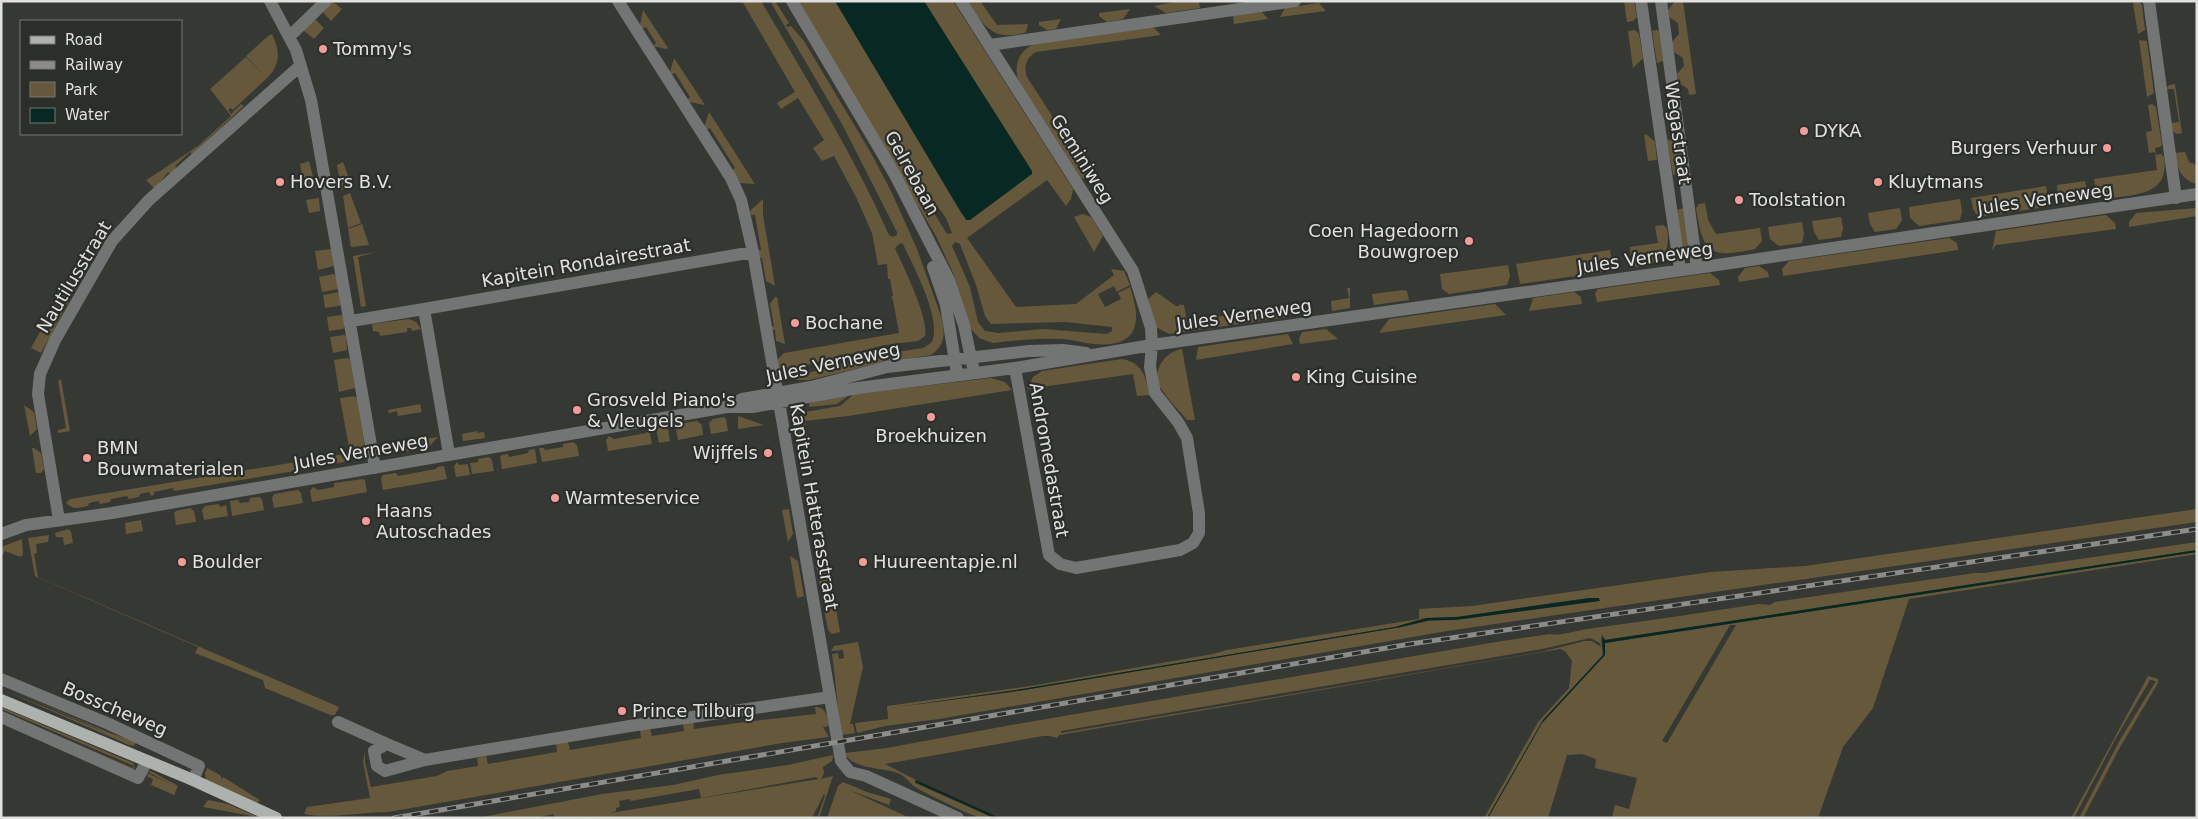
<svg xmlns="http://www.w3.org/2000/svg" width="2198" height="819" font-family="'DejaVu Sans',sans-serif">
	<rect width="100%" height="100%" fill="#363834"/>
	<path fill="#66593b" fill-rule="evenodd" d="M332,1L342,9L331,21L322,11Z
		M742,1H761C806,78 853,154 889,235L893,237L897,235V232L842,124L770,1H775L789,23L786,25L787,27L791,26L804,41L871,153L891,191L917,249L941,316C945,332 946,345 931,355L875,364L809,380H795L780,373L777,360L784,353L899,333L893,300L891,297L893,296L890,279H888L887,264L878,265L872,233L857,199L834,156L822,161L813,148L824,140L798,98L781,109L777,103L795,92ZM900,243L903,244C913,266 942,318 932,342L923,348L870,356L808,373L802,372L800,368L802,366L885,345L918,341L925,336C929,318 903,266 895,248Z
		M796,1H835L961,213L968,220L1032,173L924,1H953L1073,189L1071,199L1066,206L1047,180L967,238L1016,307L1076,304L1114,275L1111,269L1124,271L1130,285L1117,292L1114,286L1098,294L1105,307L1121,299L1118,293L1130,287C1142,322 1139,348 1094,344C1083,343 1074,340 1063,339C1039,338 1017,340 993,343L979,338L971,329L954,275L936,236ZM935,203L946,218L952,233L947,234L931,208ZM955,242L960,244L976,285L985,316L991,324L1066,322L1112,327V331L1107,334L1043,329L999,333L985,331L978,322L970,287L952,246Z
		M968,1H980L997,25L1028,24L1026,32C1022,34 1016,35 1011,35C988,37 979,18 968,1Z
		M1179,1H1199L1200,8L1166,13L1154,6Z
		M1624,1H1634L1637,17L1633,21L1627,22Z
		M1675,1H1683L1696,94L1689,95L1688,89L1679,83L1677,74L1684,66L1683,58L1674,52L1672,42L1679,34L1678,23L1669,17L1668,10Z
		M2139,2L2142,5L2145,30L2138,34L2133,3Z
		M1319,3L1326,11L1280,17L1285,8Z
		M1130,9L1123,19L1107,22L1099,16V13Z
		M643,10L668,48L666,49L653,46L656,43L646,27L642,29L640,25Z
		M1261,11L1268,19L1234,24L1233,15Z
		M314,18L324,28L314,39L304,31L306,27Z
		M1061,19L1056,29L1047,30L1039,25V22Z
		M1153,27L1161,35L1036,52C1027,57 1023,66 1027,77L1090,175L1084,179L1081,178L1019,82C1013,67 1018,51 1034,44Z
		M1635,30L1639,34L1643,58L1633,68L1628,31Z
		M1657,30L1659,31L1663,61L1657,63L1652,31Z
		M272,34C280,50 281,65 267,78L246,56L268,36Z
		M2139,40L2147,41L2154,93L2147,97Z
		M246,57L267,78L233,110L231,108L228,110L231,114L241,104L244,106L192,154L190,152L175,166L177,169L171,174L168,172L155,189L146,180L142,184L145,181L198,146L231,116L210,89Z
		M674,58L705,105L689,102L687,100L690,97L675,73L671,75L670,72Z
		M2175,84L2182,133L2177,134L2172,131L2171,123L2179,122L2174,89H2166L2169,85Z
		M2152,104L2156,107L2162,145L2160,147L2155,148L2156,155L2161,154L2164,157C2170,197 2134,194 2105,199L2096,192L2094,179L2157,170L2155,152L2149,153L2146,132L2152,131L2148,105Z
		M709,112L755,184L740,183L732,170L735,168L710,128L706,130L704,127Z
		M1646,134L1655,142L1657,160L1648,161L1644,135Z
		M1674,139L1679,173L1673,175L1667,140Z
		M2185,152L2189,162L2197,165V184C2181,180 2177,168 2175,153Z
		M309,161L316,188L305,190L300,164Z
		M343,162L352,186L341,190L337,165Z
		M2085,181L2087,193L2080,202L2063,205L2058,197L2057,185Z
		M2046,186L2048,198L2045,207L1978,217L1973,209L1971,198Z
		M350,193L361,223L348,228L343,196Z
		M319,198L320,211L309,213L306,200Z
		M763,199V215L775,286L766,281L762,258H758L757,251L761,250L755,215H751L750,211Z
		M1960,199L1962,211L1960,220L1919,226L1910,218L1909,207Z
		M1705,203L1708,220L1716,234L1760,228L1762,241L1755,249C1709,259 1703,253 1696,208L1699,204Z
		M1683,208L1691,258L1689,259L1683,258L1677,210Z
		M1900,208L1902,220L1896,229L1875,232L1870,224L1868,213Z
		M2197,208V216L2129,227V222L2136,213Z
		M1083,214L1091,217L1103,236L1094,252L1074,217Z
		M2106,215L2115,223L2116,229L1996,245L1992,250L1996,231Z
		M1841,217L1843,228L1841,237L1819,240L1814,232L1812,221Z
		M1802,222L1804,234L1802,243L1779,246L1770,239L1768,227Z
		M362,224L369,245L351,247L348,229Z
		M1663,225L1667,228C1671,255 1661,263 1636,267L1631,258L1630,247L1658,243L1655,226Z
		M1949,238L1957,243L1958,250L1783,276L1782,269L1789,261Z
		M330,249L332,250L334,266L318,270L315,251Z
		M1610,250L1612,261L1609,271L1520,284L1516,264Z
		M376,252L358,257L366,306L361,307L353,256Z
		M80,259L86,270L41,353L31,348Z
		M1508,265L1510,276L1507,285L1449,294L1442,289L1440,274Z
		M1759,266L1768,272L1769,277L1739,282L1738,277L1745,268Z
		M1710,273L1719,280L1720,285L1597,302L1595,293L1598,289Z
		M334,274L336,276L339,289L322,292L319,277Z
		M1347,288H1350V308L1332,311L1331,301L1349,298Z
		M1404,290L1407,291L1409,300L1374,305L1372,294Z
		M339,292L341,304L339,306L325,308L323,295Z
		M1156,292L1176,306H1179V303L1180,305H1184L1187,321L1286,307L1288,317L1169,334L1156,327L1148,299Z
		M1574,292L1581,297L1582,304L1529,311L1533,298Z
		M775,297H777L785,344L776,341L775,330H771L770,327L774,326L770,304Z
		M1495,304L1506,315L1379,333L1389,319Z
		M341,315L343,316L345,326L343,329L329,331L327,317Z
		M409,319L416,322L421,329L412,331L411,328H407V332L380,336L379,332L373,331L372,324Z
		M1326,329L1338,339L1300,344L1299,339L1302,332Z
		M1288,334L1293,344L1196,360L1198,347Z
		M344,335L346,336L347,350L333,353L330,337Z
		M1182,349L1195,420H1187C1179,410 1169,401 1162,390C1150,372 1164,352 1182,349Z
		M347,358L350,359L355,388L339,392L334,360Z
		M1122,359C1143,363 1145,376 1150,395L1137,396L1133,374L1027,389L1033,377L1042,371Z
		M991,378L1005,382L1012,390L848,416L805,421L812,468L800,469L794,428L798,417L805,412L840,406L854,394Z
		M61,379L70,431L58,433V430L66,428L58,381Z
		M852,393L837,404L809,407V403Z
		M354,396L357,398L365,447L364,450L350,453L340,398Z
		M420,404L422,412L398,416L397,411L389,413L388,410Z
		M24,405L34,412L37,429L30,436Z
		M738,416L764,425L738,429Z
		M724,417L726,419L728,431L711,434L709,423L713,419Z
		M697,421L702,425L703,435L678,440L676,429L679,424Z
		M664,427L668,429L670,441L659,443L656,428Z
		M649,429L652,444L608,451L606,440L609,436L614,439L646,433Z
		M477,431V433L484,432L485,438L463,441L462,434Z
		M438,437L428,448L391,454L384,453L378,447Z
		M573,442L577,445L579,456L542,462L539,448H544L545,450L563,447V444Z
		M32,448H34L41,453L44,469L41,473H36Z
		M535,449L537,463L502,469L500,457L502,455L508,454L509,457L528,453L529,450Z
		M345,454L346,456H349L350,461L310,468L307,467V463L312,462V459Z
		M489,457L492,460L494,471L472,474L470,463L478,462V459Z
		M296,462L297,468L295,471L174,491L173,488L154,492V495L151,496L149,492L140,494L139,497L129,499L127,496L111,499L110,502L100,504L98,501L89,503L88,506C79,508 73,510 66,503L70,499Z
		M457,462L459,465L468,464L470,475L456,477L454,466Z
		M444,466L447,479L383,490L381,478L383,475L396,473L398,476L436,469L437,467Z
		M363,479L365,480L367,492L312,502L310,491L313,487L318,490L334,487V483Z
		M298,490L301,493L303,503L274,508L272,498L274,494Z
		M259,497L262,499L264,510L232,516L230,501L238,500L240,503L249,502L250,498Z
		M219,504L220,507L226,505L228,516L204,520L202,510L205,506Z
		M817,504L822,530L814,533L811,531L807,508L809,505Z
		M190,508L194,511L196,522L176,525L174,513L176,511Z
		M789,509L793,534L788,542L782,510Z
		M2197,509V522L1447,631L939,719L885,726L857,733L855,723L888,719L887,706L1037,685L1213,654L1227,650L1419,619V609L1472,606L1711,572L1805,566ZM1589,598L1597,602L1591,601L1455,620L1427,621L1401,627L1012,692L897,707L1016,690L1395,627L1426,618L1457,617Z
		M141,520L143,531L126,534L125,523Z
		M68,529L71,531L73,543L64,545L63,537H56L55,533Z
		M49,535L48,542L36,544L37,553L34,554L38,577L339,707L335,715H330L265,688L263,680L195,653L198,647L35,576L28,538Z
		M22,539L23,555L20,557L5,551L1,557V547Z
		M2197,542V550L1605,640L1601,638L1603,655L1543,720L1487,818H1484L1538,722L1569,688L1572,661L1565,651L1560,649L1059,735L1057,738L1050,736H1043L885,764L916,780L915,783L994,818C990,818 985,818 982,818C969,815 927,794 915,787C910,783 906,777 900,774C885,767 852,770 845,753L887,748L1011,725L1496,642L1550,634C1557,637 1578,630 1587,629C1645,621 1701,613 1759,604L1770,605L1775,602L1975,573H1984ZM1590,638L1600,643L1601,647L1592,641H1585L1541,652L1061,733V731L1542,649Z
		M2197,552V554L1909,599L1873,708L1843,747L1818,818H1612L1615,805L1629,809L1637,778L1595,768L1596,759L1582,754L1567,755L1548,818H1488L1542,723L1605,655V643ZM1730,625H1736L1667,743L1662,741Z
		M826,553L833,594L827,595L821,591L815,560L820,554Z
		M790,556L798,561L804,596L797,598Z
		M835,603L840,632L832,634L828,630L824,610L828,604Z
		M858,642L863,667L850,724H853L855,733L842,735C837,708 836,681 832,654L838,653L839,659L844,658L843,650L831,651L834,646Z
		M2148,676L2158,679V683L2119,749L2083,818H2079L2120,740L2156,681L2150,680L2116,738L2074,818H2071Z
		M1,686L110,733L136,742L134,746L129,745L1,689L112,735Z
		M1,707L133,763L135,768L133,770L1,711L133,768L134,766L1,709Z
		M815,707C827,707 827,717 829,726L823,727L829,737L782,743L388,812C363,812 327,819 304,814L307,807L370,798L363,762L365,752V762L371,787L437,776L447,771L478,766L477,758L486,756L488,764L557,752L556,744L568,742L570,750L641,738L640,730L650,729L652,736L684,731L683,723L693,721L694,729L745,722L744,714L753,713L754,721L816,714Z
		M833,755L832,761L823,767L824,773L821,779L833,776L819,818H817L825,796L824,794L812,818H601C595,815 563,818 554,818V814L535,818H477L602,794L673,785L718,775L788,765ZM816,777L819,779L610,813L616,811V808L620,807L619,801L630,799L631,801L699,789L701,798Z
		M207,768L220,775L222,779L223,777L260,800L256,804L206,781L205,773Z
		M151,771L178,786L174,795L151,785L153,779L148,777L147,773L171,784L148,772Z
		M843,782L867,792L891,799L889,805L849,790L910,818H827L838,786Z
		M208,800L228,804L258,817L203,807Z"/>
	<path fill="#082923" d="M835,1H924L1032,171V174L970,220H966Z
		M2197,550V552L1605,643V655L1542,723L1488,818H1487L1543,720L1603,655L1602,635L1605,640Z
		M1589,598H1599L1600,601L1455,620H1431L1401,627L1024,690L897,707L1016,690L1395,627L1426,618L1457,617Z
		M916,780L1000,818H994L915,782Z"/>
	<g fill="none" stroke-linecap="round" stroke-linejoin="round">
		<path stroke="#737574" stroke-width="12" d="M270,1L296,50L311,100L375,468
			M618,1L731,178L741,200L753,252L841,761L850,772L866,776L958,818
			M792,1L895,175L949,280L964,325L974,372
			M961,1L1133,271L1151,328L1152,345L1150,367L1155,393L1178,422L1187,438L1199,513V533L1193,543L1180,550L1076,568L1060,564L1049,555L1015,368
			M1641,1L1680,270
			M1661,1L1697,268
			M2149,1L2176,198
			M290,36L326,1
			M990,45L1295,1
			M933,267L946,305L957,374
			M424,309L753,252
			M351,321L424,309L449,454
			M727,407L742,399L811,387L887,367L1029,351L1063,350L1086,353
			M59,520L38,394L40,374L55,340L112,241L149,200L300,66
			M1,534L26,525L112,513L727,407H753L858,388L1015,368L1152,345L1697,268L2197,194
			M1,679L109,724L199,766L193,780
			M1,717L138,778L147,761
			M338,722L387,744
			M425,760L385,771L377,766L374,751L387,744L425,760L630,726L830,697"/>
		<path stroke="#aeb2af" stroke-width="12" d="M1,700L193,780L276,818"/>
		<defs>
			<path id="rail" d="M394,818L1410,644L2197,529"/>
		</defs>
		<use href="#rail" stroke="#8c8d8a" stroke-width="5"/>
		<use href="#rail" stroke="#2c2e2a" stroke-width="3" stroke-dasharray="9" stroke-linecap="butt"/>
	</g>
	<g fill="#f59b9a" stroke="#2c2e2a" stroke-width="2">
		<circle cx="323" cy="49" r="5"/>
		<circle cx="1804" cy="131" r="5"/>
		<circle cx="2107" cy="148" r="5"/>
		<circle cx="280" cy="182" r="5"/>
		<circle cx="1878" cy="182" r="5"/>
		<circle cx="1739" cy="200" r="5"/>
		<circle cx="1469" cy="241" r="5"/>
		<circle cx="795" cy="323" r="5"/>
		<circle cx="1296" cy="377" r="5"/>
		<circle cx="577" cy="410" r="5"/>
		<circle cx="931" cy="417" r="5"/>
		<circle cx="768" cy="453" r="5"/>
		<circle cx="87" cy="458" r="5"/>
		<circle cx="555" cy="498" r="5"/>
		<circle cx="366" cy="521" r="5"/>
		<circle cx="182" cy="562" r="5"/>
		<circle cx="863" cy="562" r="5"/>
		<circle cx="622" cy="711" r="5"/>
	</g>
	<g text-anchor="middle" stroke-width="4.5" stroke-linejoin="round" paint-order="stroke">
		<g font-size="18" fill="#e0e1df" stroke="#2c2e2a" text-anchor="start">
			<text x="333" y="55">Tommy's</text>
			<text x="1814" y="137">DYKA</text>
			<text x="2097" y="154" text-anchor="end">Burgers Verhuur</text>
			<text x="290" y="188">Hovers B.V.</text>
			<text x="1888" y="188">Kluytmans</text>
			<text x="1749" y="206">Toolstation</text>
			<text x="1459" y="237" text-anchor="end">Coen Hagedoorn<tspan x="1459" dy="21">Bouwgroep</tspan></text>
			<text x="805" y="329">Bochane</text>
			<text x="1306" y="383">King Cuisine</text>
			<text x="587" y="406">Grosveld Piano's<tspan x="587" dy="21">&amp; Vleugels</tspan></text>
			<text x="931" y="442" text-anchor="middle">Broekhuizen</text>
			<text x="97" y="454">BMN<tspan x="97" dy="21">Bouwmaterialen</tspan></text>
			<text x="758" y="459" text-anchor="end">Wijffels</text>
			<text x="565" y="504">Warmteservice</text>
			<text x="376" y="517">Haans<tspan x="376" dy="21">Autoschades</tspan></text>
			<text x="192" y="568">Boulder</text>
			<text x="873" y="568">Huureentapje.nl</text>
			<text x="632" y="717">Prince Tilburg</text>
		</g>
		<g font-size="18" fill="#e0e1df" stroke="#2c2e2a">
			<text transform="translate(1678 133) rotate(82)" y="6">Wegastraat</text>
			<text transform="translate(1082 159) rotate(58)" y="6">Geminiweg</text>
			<text transform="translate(912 173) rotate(61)" y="6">Gelrebaan</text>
			<text transform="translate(2045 199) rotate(-8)" y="6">Jules Verneweg</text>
			<text transform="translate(1645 258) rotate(-8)" y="6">Jules Verneweg</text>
			<text transform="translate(586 263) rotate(-10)" y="6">Kapitein Rondairestraat</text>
			<text transform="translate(74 277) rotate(-59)" y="6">Nautilusstraat</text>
			<text transform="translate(1244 315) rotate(-8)" y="6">Jules Verneweg</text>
			<text transform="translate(833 363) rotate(-12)" y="6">Jules Verneweg</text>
			<text transform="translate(361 452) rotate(-10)" y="6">Jules Verneweg</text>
			<text transform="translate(1049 460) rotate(80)" y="6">Andromedastraat</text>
			<text transform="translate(814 507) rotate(80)" y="6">Kapitein Hatterasstraat</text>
			<text transform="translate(115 709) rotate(23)" y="6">Bosscheweg</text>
		</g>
	</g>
	<rect width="2198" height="819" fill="none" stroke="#e0e1df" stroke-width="5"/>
	<rect x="20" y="20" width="162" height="115" fill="#2c2e2a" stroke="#747672"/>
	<rect x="30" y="36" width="25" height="8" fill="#aeb2af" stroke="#747672"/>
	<text x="65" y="45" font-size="15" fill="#e0e1df">Road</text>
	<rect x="30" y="61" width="25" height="8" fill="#8c8d8a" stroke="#747672"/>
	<text x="65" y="70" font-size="15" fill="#e0e1df">Railway</text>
	<rect x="30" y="82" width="25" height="15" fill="#66593b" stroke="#747672"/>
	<text x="65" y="95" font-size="15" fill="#e0e1df">Park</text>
	<rect x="30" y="108" width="25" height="15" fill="#082923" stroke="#747672"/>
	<text x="65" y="120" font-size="15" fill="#e0e1df">Water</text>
</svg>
